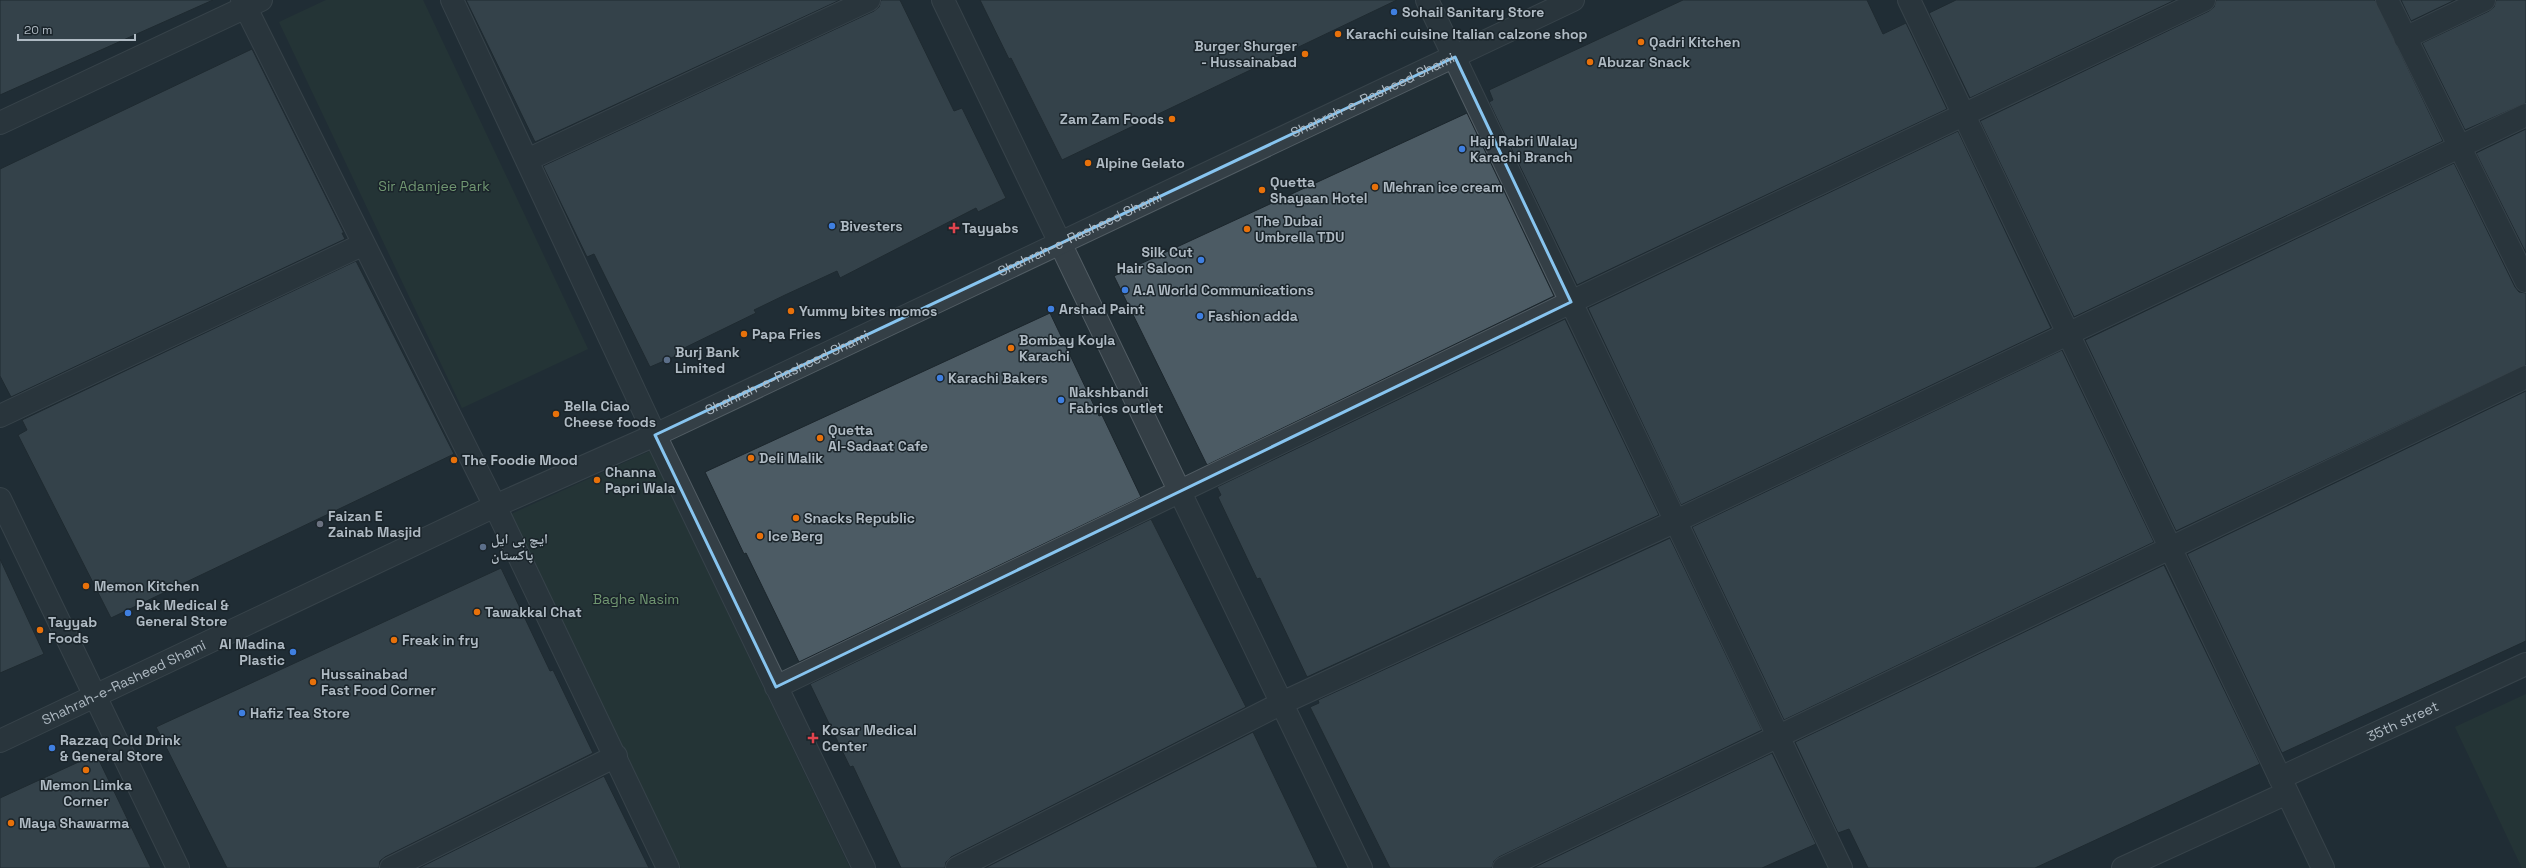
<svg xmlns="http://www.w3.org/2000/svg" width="2526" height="868" font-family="'Space Grotesk','Noto Naskh Arabic',sans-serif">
	<rect width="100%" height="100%" fill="#212e35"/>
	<path fill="#293d39" d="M326,0H423L588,349L462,408L279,22Z
		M650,451L850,868H681L511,514Z
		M2526,694V868H2522L2455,727Z"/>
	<path fill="#4c5b64" stroke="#1c262c" d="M0,0H213L0,95Z
		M466,0H840L535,142Z
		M881,0H900L954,111L962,108L1006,198L978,212L976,208L840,278L837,271L785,295L754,310L756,313L676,352L678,355L650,367L594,254L587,257L543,166L874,11L879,7Z
		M980,0H1397L1062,160L1011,58L1009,59Z
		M1683,0H1867L1883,34L1906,23L1947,109L1577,285L1489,102L1493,100L1489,90Z
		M1956,0H2175L1970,98L1929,13Z
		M2216,0H2375L2443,141L2074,317L1980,121L2209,11L2214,7Z
		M2401,0H2455L2411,21Z
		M2496,0H2526V103L2465,130L2422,43L2489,11L2494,7Z
		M252,49L344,233H342L345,239L11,397L0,376V169Z
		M1467,113L1554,296L1207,465L1114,276Z
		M2526,129V253L2476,153Z
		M1958,131L2051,328L1681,505L1588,308Z
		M2454,163L2515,287L2519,292L2526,293V365L2176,531L2085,340Z
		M356,261L454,454L111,618L18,435L27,430L22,420Z
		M1050,313L1099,416L1102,415L1141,497L799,662L746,553L744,554L705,472Z
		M1565,319L1659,515L1307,677L1260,578L1257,579L1218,497L1221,495L1217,487Z
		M2062,350L2154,542L1784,720L1692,527Z
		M2526,391V641L2282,753L2187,554Z
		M1151,519L1246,707L951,857L946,862L945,868H901L853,766L850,767L810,684Z
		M1670,538L1762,730L1499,857L1494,861L1492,868H1390L1310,707L1319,703L1318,700Z
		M0,559L44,654L0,673Z
		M2164,565L2260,764L2035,868H1868L1849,829L1838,833L1795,742Z
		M501,568L550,671L553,670L593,753L385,857L380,861L379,868H227L156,727Z
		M1253,732L1318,868H985Z
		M1772,753L1816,844L1762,868H1533Z
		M96,754L151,868H0V798Z
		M604,776L649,868H419Z"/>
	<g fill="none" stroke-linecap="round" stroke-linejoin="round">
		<defs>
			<g id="service">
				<path id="s1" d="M2280,778L2526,664"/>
			</g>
			<path id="minor" d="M242,0L495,506L668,868
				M452,0L655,435L864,868
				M943,0L1361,868
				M1427,0L1841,868
				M1909,0L2323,868
				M2387,0L2526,281
				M2405,38L2484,0
				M0,123L261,0
				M527,160L869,0
				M0,416L364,244
				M0,499L178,868
				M776,687L1571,302L2204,0
				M391,868L616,756
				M957,868L1282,703L1676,521L2526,115
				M1504,868L2526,377
				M2123,868L2287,793"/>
			<g id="tertiary">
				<path id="s2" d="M0,741L495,506L655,435L1573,0"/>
			</g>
		</defs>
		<use href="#service" stroke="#525d64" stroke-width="24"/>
		<use href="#minor" stroke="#525d64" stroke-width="24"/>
		<use href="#tertiary" stroke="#525d64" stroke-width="24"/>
		<use href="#service" stroke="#343f46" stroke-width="22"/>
		<use href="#minor" stroke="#343f46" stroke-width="22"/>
		<use href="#tertiary" stroke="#343f46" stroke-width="22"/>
	</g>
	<path d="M0 0H2526V868H0ZM1455,57L1571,302L776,687L655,435Z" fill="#212e35" fill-opacity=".55" fill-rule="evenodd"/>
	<path fill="none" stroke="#87c4ef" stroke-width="3" stroke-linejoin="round" d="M1455,57L1571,302L776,687L655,435Z"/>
	<g fill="#3f7fe0" stroke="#1a242a" stroke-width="1.5">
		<circle cx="1394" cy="12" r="4"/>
		<circle cx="1462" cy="149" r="4"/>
		<circle cx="832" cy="226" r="4"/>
		<circle cx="1201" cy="260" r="4"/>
		<circle cx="1125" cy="290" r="4"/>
		<circle cx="1051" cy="309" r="4"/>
		<circle cx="1200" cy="316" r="4"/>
		<circle cx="940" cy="378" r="4"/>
		<circle cx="1061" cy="400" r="4"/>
		<circle cx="128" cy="613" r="4"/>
		<circle cx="293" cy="652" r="4"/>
		<circle cx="242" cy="713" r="4"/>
		<circle cx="52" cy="748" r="4"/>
	</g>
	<g fill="#e8710a" stroke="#1a242a" stroke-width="1.5">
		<circle cx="1338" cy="34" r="4"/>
		<circle cx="1641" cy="42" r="4"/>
		<circle cx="1305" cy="54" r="4"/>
		<circle cx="1590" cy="62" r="4"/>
		<circle cx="1172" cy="119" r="4"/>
		<circle cx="1088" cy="163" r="4"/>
		<circle cx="1375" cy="187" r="4"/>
		<circle cx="1262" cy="190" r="4"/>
		<circle cx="1247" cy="229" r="4"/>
		<circle cx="791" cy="311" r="4"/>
		<circle cx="744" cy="334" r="4"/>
		<circle cx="1011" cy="348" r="4"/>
		<circle cx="556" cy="414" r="4"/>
		<circle cx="820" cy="438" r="4"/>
		<circle cx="751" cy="458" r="4"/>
		<circle cx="454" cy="460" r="4"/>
		<circle cx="597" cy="480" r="4"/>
		<circle cx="796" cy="518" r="4"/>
		<circle cx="760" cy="536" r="4"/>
		<circle cx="86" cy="586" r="4"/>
		<circle cx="477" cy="612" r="4"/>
		<circle cx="40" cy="630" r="4"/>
		<circle cx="394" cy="640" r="4"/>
		<circle cx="313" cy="682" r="4"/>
		<circle cx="86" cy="770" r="4"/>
		<circle cx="11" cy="823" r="4"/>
	</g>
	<g fill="#e0444e" stroke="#1a242a" stroke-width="1.5">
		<path d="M952 222h4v4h4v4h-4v4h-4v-4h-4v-4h4z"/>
		<path d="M811 732h4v4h4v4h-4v4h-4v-4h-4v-4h4z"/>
	</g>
	<g fill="#5c6f8a" stroke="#1a242a" stroke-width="1.5">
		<circle cx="667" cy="360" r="4"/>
		<circle cx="483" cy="547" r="4"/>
	</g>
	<circle fill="#6b7280" stroke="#1a242a" stroke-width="1.5" cx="320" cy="524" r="4"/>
	<g text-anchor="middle" stroke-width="3" stroke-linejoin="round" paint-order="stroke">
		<g font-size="14" font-weight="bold" fill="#afbac3" stroke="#1a242a" text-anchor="start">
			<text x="1402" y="17">Sohail Sanitary Store</text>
			<text x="1346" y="39">Karachi cuisine Italian calzone shop</text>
			<text x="1649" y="47">Qadri Kitchen</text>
			<text x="1297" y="51" text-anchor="end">Burger Shurger<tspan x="1297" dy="16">- Hussainabad</tspan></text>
			<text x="1598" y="67">Abuzar Snack</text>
			<text x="1164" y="124" text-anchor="end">Zam Zam Foods</text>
			<text x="1470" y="146">Haji Rabri Walay<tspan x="1470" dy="16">Karachi Branch</tspan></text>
			<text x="1096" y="168">Alpine Gelato</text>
			<text x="1270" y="187">Quetta<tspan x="1270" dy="16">Shayaan Hotel</tspan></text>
			<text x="1383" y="192">Mehran ice cream</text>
			<text x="1255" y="226">The Dubai<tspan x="1255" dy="16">Umbrella TDU</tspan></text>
			<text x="840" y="231">Bivesters</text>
			<text x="962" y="233">Tayyabs</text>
			<text x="1193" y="257" text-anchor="end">Silk Cut<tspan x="1193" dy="16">Hair Saloon</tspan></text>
			<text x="1133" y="295">A.A World Communications</text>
			<text x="1059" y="314">Arshad Paint</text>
			<text x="799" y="316">Yummy bites momos</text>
			<text x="1208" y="321">Fashion adda</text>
			<text x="752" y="339">Papa Fries</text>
			<text x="1019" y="345">Bombay Koyla<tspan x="1019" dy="16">Karachi</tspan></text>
			<text x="675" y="357">Burj Bank<tspan x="675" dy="16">Limited</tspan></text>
			<text x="948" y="383">Karachi Bakers</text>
			<text x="1069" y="397">Nakshbandi<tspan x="1069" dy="16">Fabrics outlet</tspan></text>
			<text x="564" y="411">Bella Ciao<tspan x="564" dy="16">Cheese foods</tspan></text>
			<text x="828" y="435">Quetta<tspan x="828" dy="16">Al-Sadaat Cafe</tspan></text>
			<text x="759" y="463">Deli Malik</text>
			<text x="462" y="465">The Foodie Mood</text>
			<text x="605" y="477">Channa<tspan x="605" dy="16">Papri Wala</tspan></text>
			<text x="328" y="521">Faizan E<tspan x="328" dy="16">Zainab Masjid</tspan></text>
			<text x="804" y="523">Snacks Republic</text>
			<text x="768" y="541">Ice Berg</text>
			<text x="491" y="544">ایچ بی ایل<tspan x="491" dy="16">پاکستان</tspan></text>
			<text x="94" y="591">Memon Kitchen</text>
			<text x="136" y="610">Pak Medical &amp;<tspan x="136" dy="16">General Store</tspan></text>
			<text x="485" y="617">Tawakkal Chat</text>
			<text x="48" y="627">Tayyab<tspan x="48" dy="16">Foods</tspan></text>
			<text x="402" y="645">Freak in fry</text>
			<text x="285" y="649" text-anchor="end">Al Madina<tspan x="285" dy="16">Plastic</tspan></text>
			<text x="321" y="679">Hussainabad<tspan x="321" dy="16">Fast Food Corner</tspan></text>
			<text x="250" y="718">Hafiz Tea Store</text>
			<text x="822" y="735">Kosar Medical<tspan x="822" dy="16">Center</tspan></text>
			<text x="60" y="745">Razzaq Cold Drink<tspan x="60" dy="16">&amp; General Store</tspan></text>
			<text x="86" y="790" text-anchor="middle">Memon Limka<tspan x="86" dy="16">Corner</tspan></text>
			<text x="19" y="828">Maya Shawarma</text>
		</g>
		<g font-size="14" fill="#afbac3" stroke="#1a242a">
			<text dy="5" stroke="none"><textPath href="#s2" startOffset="1517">Shahrah-e-Rasheed Shami</textPath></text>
			<text dy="5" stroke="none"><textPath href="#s2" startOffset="1193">Shahrah-e-Rasheed Shami</textPath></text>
			<text dy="5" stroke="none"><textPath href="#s2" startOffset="869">Shahrah-e-Rasheed Shami</textPath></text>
			<text dy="5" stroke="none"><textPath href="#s2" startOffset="137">Shahrah-e-Rasheed Shami</textPath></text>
			<text dy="5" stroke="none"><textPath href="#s1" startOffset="135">35th street</textPath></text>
		</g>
		<g font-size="14" fill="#709671" stroke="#1a242a">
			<text x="434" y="191">Sir Adamjee Park</text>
			<text x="636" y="604">Baghe Nasim</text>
		</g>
	</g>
	<path d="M18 34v6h117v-6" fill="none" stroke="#afbac3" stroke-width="2"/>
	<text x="24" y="34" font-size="12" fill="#afbac3" stroke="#1a242a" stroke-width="3" paint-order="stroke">20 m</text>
</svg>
